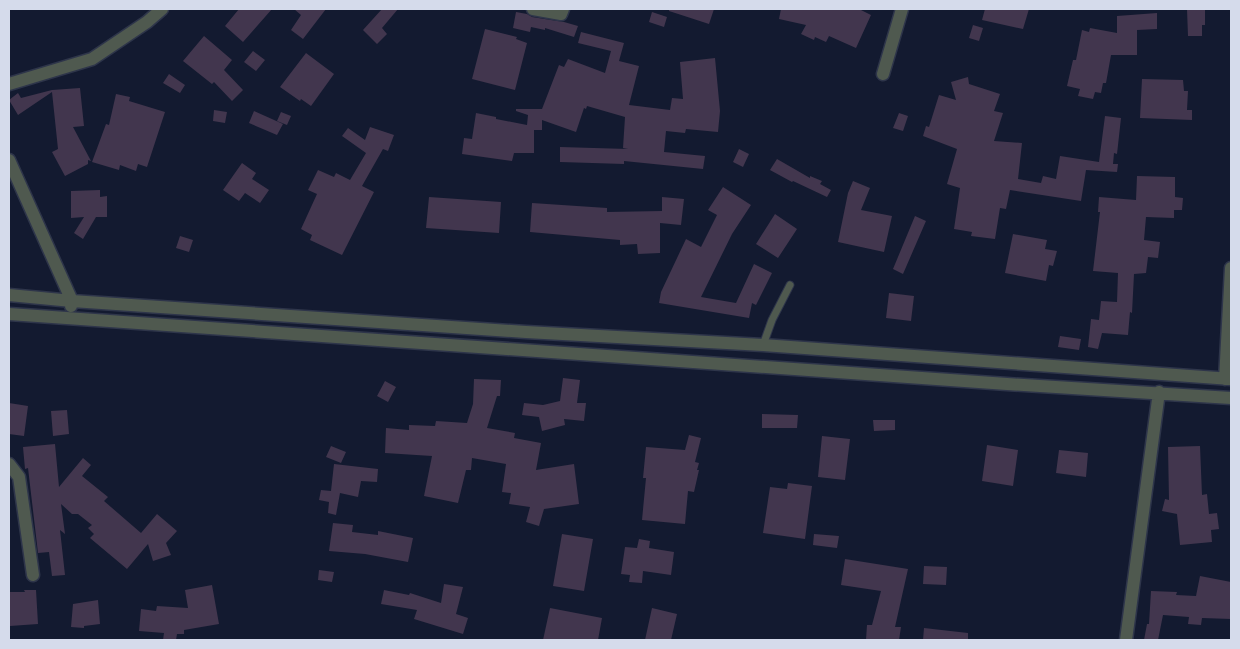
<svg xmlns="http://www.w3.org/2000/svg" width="1240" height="649" font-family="'Public Sans',sans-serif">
	<rect width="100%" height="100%" fill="#131a30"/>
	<path fill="#42364e" d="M239,9H272L243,42L225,26Z
		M294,9H326L303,39L291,30L301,15Z
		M382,9H398L382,28L387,34L377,44L363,30Z
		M669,9H714L709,24L669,11Z
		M781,9H859L871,15L856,48L829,36L826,42L815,37L814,40L801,34L806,25L779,19Z
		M985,9H1029L1023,29L982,20Z
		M1187,9H1205V25H1202V36H1188Z
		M516,12L527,14L532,17L564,22L578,26L574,37L545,28V30L531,27L530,32L513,28Z
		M652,12L667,17L664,27L649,22Z
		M1157,13V29L1137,30V55H1111L1106,83H1103L1101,93L1095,92L1093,99L1078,96L1080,89L1067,86L1073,60H1076L1082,30L1089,32L1090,28L1117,33V16Z
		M973,25L983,28L979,41L969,38Z
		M485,29L517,37L516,39L527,43L515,90L472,79Z
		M581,32L624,43L619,61L639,66L629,105L670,110L672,98L683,99L680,62L715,58L720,111L718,132L686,129L685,133L666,131L664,152L705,156L703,169L624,161V164L560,162V147L628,149L623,148L625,117L587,106L586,109L584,108L576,132L542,120V130H534V153H514L512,161L462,154L464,138L472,139L476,113L496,117V119L527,125L528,115L516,111V109H542L559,65L564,67L568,59L605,73L611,51L578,43Z
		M204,36L232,60L224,70L243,90L232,101L214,82L212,84L183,61Z
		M253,51L265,60L256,71L244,62Z
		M306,53L334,74L311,106L301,99L300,101L280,87Z
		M169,74L185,85L180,93L163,83Z
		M968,77L969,84L1000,94L994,111L1003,113L994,141L1022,143L1018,179L1041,183L1043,176L1056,179L1060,156L1099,162L1105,116L1121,118L1117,154L1114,153L1113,164H1118L1117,172L1086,170L1081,201L1010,190L1006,209L1000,208L995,239L971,236L972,232L954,229L960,188L947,184L957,149L923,136L926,126L929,127L939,95L956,100L951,82Z
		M1142,79L1183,80L1184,91H1188L1187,110H1192V120L1140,118Z
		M80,88L84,126L73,127L91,161L88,160V164L65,176L52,152L58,149L52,92L18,115L9,100L18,93L21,98L52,90Z
		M116,94L130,97L129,101L165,112L147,167L138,164L136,171L120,165L119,170L92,162L106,124L109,125Z
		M214,110L227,112L225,123L213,121Z
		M254,111L283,124L277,135L249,123Z
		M281,112L291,116L287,125L277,121Z
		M899,113L908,116L903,131L893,128Z
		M370,127L394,135L388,151L383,149L362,186L374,192L342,255L310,240L312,235L301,229L317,194L308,190L318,170L334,177L336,173L350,180L366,153L342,136L348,128L365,140Z
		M739,149L749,154L743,167L733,162Z
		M777,159L810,178V176L822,181L820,184L831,190L827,197L793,181L792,182L770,170Z
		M242,163L256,173L252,179L269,190L260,203L245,193L239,201L223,190Z
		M1137,176L1175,177V197L1183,198L1182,210H1174V218L1146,217L1144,240L1160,242L1158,258L1148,257L1146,273L1134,274L1132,313L1130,312L1128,335L1102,333L1098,349L1088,347L1091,319L1099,320L1101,301L1117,302L1118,273L1093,271L1100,212H1098L1099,197L1136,200Z
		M853,181L870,188L861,210L892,216L884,252L838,242L848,193Z
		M723,187L751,205L732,234L701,297L736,303L754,264L772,273L756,305L752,303L749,318L659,303L661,292L686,239L701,247L717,215L708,210Z
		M100,190V197L107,196V217H96L83,239L74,233L84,217L71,218V191Z
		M429,197L501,202L499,233L426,228Z
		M662,197L684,199L681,225L660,223V253L638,254L637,244L620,245V240L530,232L532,203L607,208V212L662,211Z
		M775,214L797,229L778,258L756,244Z
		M915,216L926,221L903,274L893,269Z
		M1013,234L1047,240L1045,249L1057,251L1053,266L1049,265L1046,281L1005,273Z
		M180,236L193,240L189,252L176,248Z
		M889,293L914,296L911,321L886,318Z
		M1060,336L1081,339L1079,350L1058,347Z
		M563,378L580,380L577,403H586L584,421L564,419L565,425L542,431L539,417L522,415L524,403L543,405L560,401Z
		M474,379L501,380L500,396H497L487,428L515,433L514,438L541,443L536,470L574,464L579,504L544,509L539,526L526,522L530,507L509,504L511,493L502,492L506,464L472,458L471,470H466L458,503L424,496L432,456L385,453L386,428L409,430V425L435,426L436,421L467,423L473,404Z
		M385,381L396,387L388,402L377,396Z
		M9,403L28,406L24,436L9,434Z
		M67,410L69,434L53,436L51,411Z
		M762,414L798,415L797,428H762Z
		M873,420H895V430L874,431Z
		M689,435L701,438L695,462L699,463L697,470H699L694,492L688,491L685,524L642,520L646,478H643L646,447L685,450Z
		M822,436L850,439L845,480L818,477Z
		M55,444L59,487L83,458L91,465L82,476L108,497L104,501L141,533L157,514L177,531L166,543L171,555L153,561L148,544L127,569L90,538L94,534L88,528L92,525L78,514H72L61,504L65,534L60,530L65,575L52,576L49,552L38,553L28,468L25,469L23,447Z
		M987,445L1018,450L1013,486L982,481Z
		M331,446L346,452L341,463L326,457Z
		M1200,446L1202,495L1207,494L1209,514L1217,513L1219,529L1211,530L1212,542L1180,545L1177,514L1162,511L1165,499L1169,500L1168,447Z
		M1059,450L1088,453L1086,477L1056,473Z
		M334,464L378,469L377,482L361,481L358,497L340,493L336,515L328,513L329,502L319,500L321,490L331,491Z
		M788,483L812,486L805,539L763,533L770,487L787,489Z
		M333,523L353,525L352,532L378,535V531L413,538L408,562L365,554L329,551Z
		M562,534L593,539L584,591L553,586Z
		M814,534L839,536L837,548L813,545Z
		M639,539L650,541L649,548L674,552L671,575L643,571L642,583L629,582L630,575L621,574L625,547L637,548Z
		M845,559L908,569L895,627H901L899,640H866L867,625H872L881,591L841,585Z
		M924,566L947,567L946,585L923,584Z
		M319,570L334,572L332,582L318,580Z
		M1200,576L1231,582V619L1202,618L1201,625L1188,624L1189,617L1163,615L1158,640H1144L1147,624H1149L1151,591L1177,592L1176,595L1196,596Z
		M444,584L463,587L456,614L468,618L463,634L414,619L417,610L381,604L384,590L409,595L410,593L441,603Z
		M212,585L219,624L184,630V634H177L176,640H163L164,633L139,631L141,609L156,611L157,606L188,608L185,590Z
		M24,590H36L38,624L10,626L9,592H25Z
		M98,600L100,624L84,626V628L71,627L73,604Z
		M550,608L602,618L598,640H543Z
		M652,608L677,614L671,640H645Z
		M924,628L968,633V640H923Z"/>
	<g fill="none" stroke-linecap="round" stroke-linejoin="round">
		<defs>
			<path id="service" d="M763,345L772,320L790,285"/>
			<path id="minor" d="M533,9L561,14L563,9
				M883,74L902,9
				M9,84L92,59L147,22L162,9
				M9,464L19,477L33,575"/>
			<path id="tertiary" d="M9,160L72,301L71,306
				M9,295L72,301L526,332L763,345L1231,379
				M9,314L1007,384L1231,398
				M1225,379L1231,268
				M1126,640L1159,392"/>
		</defs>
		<use href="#service" stroke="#2e354a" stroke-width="9"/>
		<use href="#minor" stroke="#2e354a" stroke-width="15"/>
		<use href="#tertiary" stroke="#2e354a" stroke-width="15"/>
		<use href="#service" stroke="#4f594f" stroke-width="7"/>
		<use href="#minor" stroke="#4f594f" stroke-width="12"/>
		<use href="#tertiary" stroke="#4f594f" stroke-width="12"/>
	</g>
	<rect width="1240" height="649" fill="none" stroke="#d5dbeb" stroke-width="20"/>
</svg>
